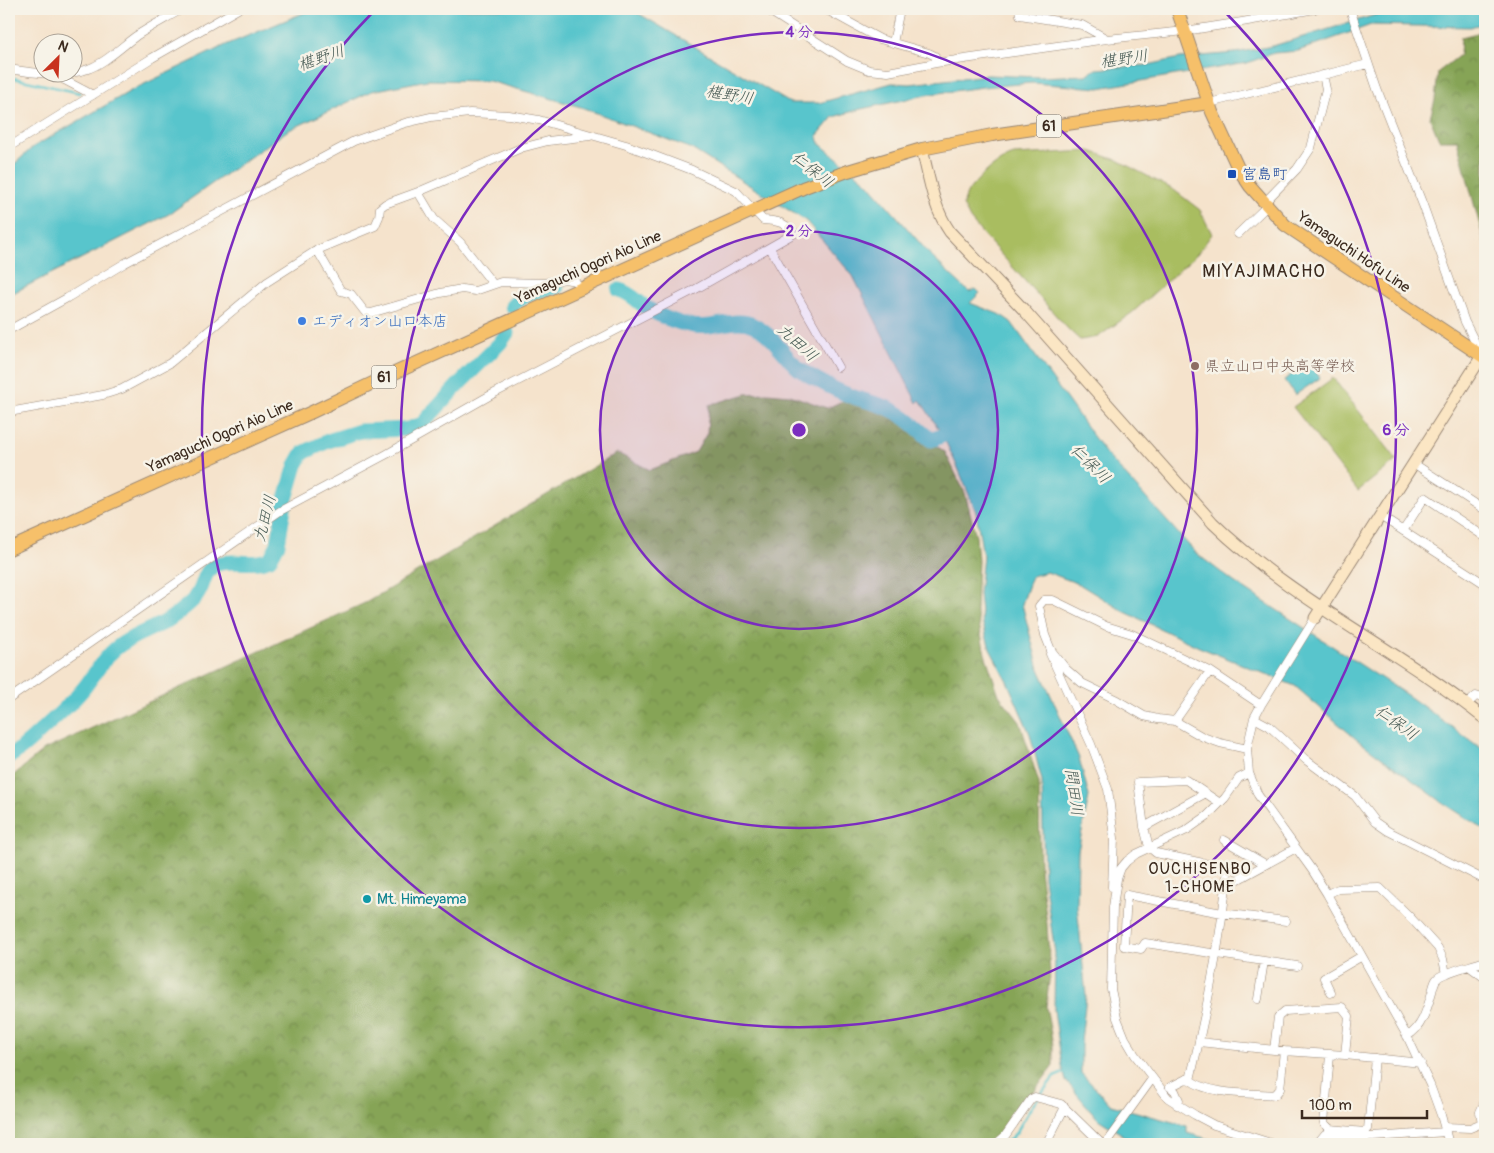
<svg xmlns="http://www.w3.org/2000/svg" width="1494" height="1153" font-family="Pangolin,'Klee One',sans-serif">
	<defs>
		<pattern id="forest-crowns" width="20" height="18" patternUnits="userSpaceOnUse" patternTransform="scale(1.25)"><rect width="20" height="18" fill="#86a457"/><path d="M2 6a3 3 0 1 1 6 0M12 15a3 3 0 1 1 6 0" fill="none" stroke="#6f8647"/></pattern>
	</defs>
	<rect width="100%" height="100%" fill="#f7f3e8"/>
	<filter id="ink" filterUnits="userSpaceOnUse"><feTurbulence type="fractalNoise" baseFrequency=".02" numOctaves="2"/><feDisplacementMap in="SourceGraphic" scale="10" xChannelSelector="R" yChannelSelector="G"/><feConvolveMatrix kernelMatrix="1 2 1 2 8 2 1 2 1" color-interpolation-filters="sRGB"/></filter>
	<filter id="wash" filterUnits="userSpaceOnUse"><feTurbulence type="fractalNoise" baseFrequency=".0096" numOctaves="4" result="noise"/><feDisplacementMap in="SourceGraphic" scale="20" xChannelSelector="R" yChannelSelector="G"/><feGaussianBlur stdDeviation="1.12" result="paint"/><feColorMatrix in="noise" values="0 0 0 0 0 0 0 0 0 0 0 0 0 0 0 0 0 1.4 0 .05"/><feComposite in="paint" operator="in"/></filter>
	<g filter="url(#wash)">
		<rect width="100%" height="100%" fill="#f5e3cc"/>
		<path fill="url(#forest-crowns)" stroke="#60673a" d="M1485,31V245L1457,140H1439L1430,118L1435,100L1438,72L1460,55L1461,37Z
			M767,393L790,395L827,408L845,400L893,413L945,452L965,493L976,536L978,561L976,609L985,654L999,695L1020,722L1039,783L1040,869L1047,924L1050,973L1046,1007L1053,1045V1066L1004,1132L990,1144H9V779L44,750L367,602L617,453L650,470L696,452L707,433L709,405L746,394Z"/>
		<path fill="#a9bd61" stroke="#727440" d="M1090,151L1117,160L1174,190L1200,210L1212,234L1198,253L1133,312L1098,337L1080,340L1069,330L980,231L970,219L963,205C965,200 966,194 969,190C980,176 997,160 1014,155Z
			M1333,378L1397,460L1358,491L1293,407Z"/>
		<path fill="#58c5cc" stroke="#4a7875" d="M313,9H631L790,103H819L892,83L910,84L988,75L1040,77L1086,75L1096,69L1148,65L1180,58L1235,53L1273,46L1395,9H1485V23L1470,27L1371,25L1298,51L1274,53L1247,63L1099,88L1032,83L983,87L931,94L861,109L833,117L817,136L821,145L867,182L933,258L969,292L976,289L980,293L970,303L1001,315L1011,322L1106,454L1197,554L1234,582L1410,697L1485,751V830L1442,802L1356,739L1295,686L1199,647L1123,611L1079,584L1047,572L1032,576L1022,604L1029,631L1039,669L1079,758L1089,796L1078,851L1077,905L1086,996L1081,1042V1073L1111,1105L1187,1126V1133L1226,1144H1145L1131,1140L1098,1119L1066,1081L1062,1066L1054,1010L1055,953L1044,878L1042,781L1030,734L1007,681L990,649L982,621L979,594L983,556L976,512L958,468L942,434L920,400L917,403L853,276L806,221L690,148L581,107L489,81L427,80L372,91L287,131L169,214L9,295V169L33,147L134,89L228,44Z
			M1310,362L1320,378L1295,395L1284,380Z"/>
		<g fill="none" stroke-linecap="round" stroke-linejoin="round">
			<path stroke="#58c5cc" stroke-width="2.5" d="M9,77L80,93
				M1005,1144L1016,1133L1030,1109L1054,1077L1066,1072"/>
			<path stroke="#58c5cc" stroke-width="15" d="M619,290C630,293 636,300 644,306C658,316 677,323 693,326C712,330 736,316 753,325C762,329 773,339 779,347C787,355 792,365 802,371C820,382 840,393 860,399C873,403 884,405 896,412C909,419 920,431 931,440L944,435L962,431
				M512,306C523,294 540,290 557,287
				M9,757C22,749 33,738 44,728C58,715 72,703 84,688C94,675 103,659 115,649C130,636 148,631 165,622C172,618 190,604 195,598C205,588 202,570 217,564C233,558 251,567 270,559L278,544L285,502L296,465L303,453L328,441L360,431L408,429L422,424L460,383L500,343L507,333"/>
		</g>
	</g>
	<g filter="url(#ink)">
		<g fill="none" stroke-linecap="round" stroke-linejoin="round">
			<defs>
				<path id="street" d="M766,9L847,61L869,70L888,72L936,63L1107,39L1185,31L1242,22L1315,9
					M825,9L865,31L880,39L929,53L935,56L936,63
					M1019,9L1020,15L1082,25L1107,39
					M1350,9L1377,89L1423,205L1465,322L1481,354
					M893,43L900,9
					M9,69C33,73 61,77 85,70C103,65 121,47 136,36C151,26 167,18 182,9
					M53,74L93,95
					M1209,103L1368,64
					M9,147L152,58L238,9
					M418,192L434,219L460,242L493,284
					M1264,203L1297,169L1311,148L1326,89L1323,75
					M1238,234L1267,206
					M770,248L838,367
					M317,250L341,291L351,294L365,312L371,313L440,293L462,289L475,291L501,282L544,283L565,279L575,281L580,288
					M9,330L67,298L125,263L354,141L405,123L431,117L470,113L509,115L539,120L626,145L692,170L736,191L763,220C779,221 783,222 795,233L694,290L489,396L387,454L280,511L9,699
					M9,412L103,395L122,389L170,363L267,282L317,250L375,226L379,217L380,208L385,204L418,192L521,148L548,141L590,136
					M1413,463L1485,510
					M1380,516L1485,584
					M1403,531L1425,497L1485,537
					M1315,618L1261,705L1254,718L1247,749L1249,773L1258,795L1312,870L1327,894L1407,1036L1430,1085L1441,1115L1449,1144
					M1051,651L1050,654L1091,744L1108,789L1114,838L1112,887
					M1467,704L1476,696L1485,699
					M1254,718L1269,726L1306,760L1355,796L1375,822L1388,831L1485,880
					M1175,721L1210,671
					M1247,749L1220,743L1203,737L1175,721L1158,719L1144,716L1115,699L1082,683L1066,669L1051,650L1045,635L1039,606L1044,600H1053L1106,626L1132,634L1210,671L1261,705
					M1249,773L1239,778L1225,798L1207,816L1187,830L1136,854L1127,861L1121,868L1117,879L1113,907L1111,989L1117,1018L1125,1038L1135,1055L1168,1098L1195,1115L1214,1125L1274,1144
					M1220,803L1186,780L1138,782L1144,827L1149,847L1156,853L1241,871L1245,876
					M1144,827L1206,793
					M1224,840L1265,864
					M1228,868C1221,939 1207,1010 1190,1080C1209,1095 1251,1093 1275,1095L1280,1089L1284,1051
					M1226,886L1296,848
					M1327,894L1338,889L1380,888L1410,917L1438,948L1443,959L1446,974C1442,975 1438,977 1436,980C1434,983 1433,988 1432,992C1428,1006 1422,1029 1407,1036
					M1286,921L1222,913L1127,895L1124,946L1141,949L1145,943L1297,966
					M1470,967L1485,978
					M1446,974C1458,968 1472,966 1485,961
					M1331,993L1324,978L1362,956
					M1258,999L1264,961
					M1199,1042L1284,1051L1345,1055L1421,1063
					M1274,1050L1278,1017L1285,1011L1342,1007L1349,1016L1345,1055
					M1330,1055L1324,1123L1330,1129L1365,1132L1368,1129L1375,1058
					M1177,1105L1179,1100L1175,1091L1170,1087L1186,1079L1190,1080
					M1482,1123L1480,1112L1485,1101
					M1445,1127L1470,1128L1482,1123L1485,1124
					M996,1144L1005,1136L1031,1099L1035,1097L1061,1104L1102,1144
					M1046,1144L1065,1107
					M1105,1144L1152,1079
					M1317,1144L1325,1134L1353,1137H1373L1446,1132"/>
				<path id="secondary" d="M922,149C929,177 933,208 950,232L1023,309L1213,523C1293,601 1398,649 1485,719
					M1315,618L1482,356"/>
				<path id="primary" d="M1177,9L1212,112L1238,168L1250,186L1285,225L1485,358
					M9,549L312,412L377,381L805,187L848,171L922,149L992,135L1209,103"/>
			</defs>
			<use href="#street" stroke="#988675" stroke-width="9"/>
			<use href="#secondary" stroke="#988675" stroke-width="13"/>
			<use href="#primary" stroke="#988675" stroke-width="14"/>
			<use href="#street" stroke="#fff" stroke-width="8"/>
			<use href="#secondary" stroke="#fbe6c4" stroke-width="11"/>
			<use href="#primary" stroke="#f6c06b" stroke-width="12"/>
		</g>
	</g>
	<circle cx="799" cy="430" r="199" fill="#7b2cbf" fill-opacity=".12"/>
	<g fill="none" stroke="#7b2cbf" stroke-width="2.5">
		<circle cx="799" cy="430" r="199"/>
		<circle cx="799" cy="430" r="398"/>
		<path d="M1225 12A597 597 0 1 1 373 12"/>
	</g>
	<rect fill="#1a4fb4" stroke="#f7f3e8" stroke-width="2" x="1227" y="169" width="10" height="10" rx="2.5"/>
	<circle fill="#3f7fe0" stroke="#f7f3e8" stroke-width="2" cx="302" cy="321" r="5"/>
	<circle fill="#8d6e63" stroke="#f7f3e8" stroke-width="2" cx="1195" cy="366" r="5"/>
	<circle fill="#0f9aa8" stroke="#f7f3e8" stroke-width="2" cx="367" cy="899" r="5"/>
	<g text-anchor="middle" stroke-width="5" stroke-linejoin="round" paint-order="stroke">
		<g fill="#f7f3e8" stroke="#73665b" stroke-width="1">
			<rect x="1036.5" y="114.5" width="25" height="23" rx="4"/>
			<rect x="371.5" y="365.5" width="25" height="23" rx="4"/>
		</g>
		<g font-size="14" font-weight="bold" fill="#3b2a1e">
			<text x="1049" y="131">61</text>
			<text x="384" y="382">61</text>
		</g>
		<g font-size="15" fill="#164399" stroke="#f7f3e8" text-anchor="start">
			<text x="1242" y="179">宮島町</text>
		</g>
		<g font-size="15" fill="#3b2a1e" stroke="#f7f3e8">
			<text transform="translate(1354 252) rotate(34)" y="5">Yamaguchi Hofu Line</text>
			<text transform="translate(588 267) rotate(-24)" y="5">Yamaguchi Ogori Aio Line</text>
			<text transform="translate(220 436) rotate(-24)" y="5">Yamaguchi Ogori Aio Line</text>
		</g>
		<g font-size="15" fill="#366cbe" stroke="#f7f3e8" text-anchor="start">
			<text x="312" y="326">エディオン山口本店</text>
		</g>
		<g font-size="15" fill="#785e54" stroke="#f7f3e8" text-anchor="start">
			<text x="1205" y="371">県立山口中央高等学校</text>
		</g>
		<g font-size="15" fill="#0d838f" stroke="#f7f3e8" text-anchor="start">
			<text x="377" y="904">Mt. Himeyama</text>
		</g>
		<g font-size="16" font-style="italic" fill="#445852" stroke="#f7f3e8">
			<text transform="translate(321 57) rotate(-19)" y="6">椹野川</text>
			<text transform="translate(1124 58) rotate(-8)" y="6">椹野川</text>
			<text transform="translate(730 94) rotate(10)" y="6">椹野川</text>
			<text transform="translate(813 169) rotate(38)" y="6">仁保川</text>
			<text transform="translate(798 342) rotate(42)" y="6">九田川</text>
			<text transform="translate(1091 463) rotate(45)" y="6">仁保川</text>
			<text transform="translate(264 518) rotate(-76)" y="6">九田川</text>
			<text transform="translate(1397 722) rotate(35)" y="6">仁保川</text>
			<text transform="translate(1075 792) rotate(82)" y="6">問田川</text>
		</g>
		<g font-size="16" letter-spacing="1" fill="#3b2a1e" stroke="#f7f3e8">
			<text x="1200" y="874">OUCHISENBO<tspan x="1200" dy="18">1-CHOME</tspan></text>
		</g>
		<g font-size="18" letter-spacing="1" fill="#3b2a1e" stroke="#f7f3e8">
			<text x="1264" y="277">MIYAJIMACHO</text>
		</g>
	</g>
	<circle cx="799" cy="430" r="8" fill="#7b2cbf" stroke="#f7f3e8" stroke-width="2.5"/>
	<g font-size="15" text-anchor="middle" font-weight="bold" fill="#7b2cbf" stroke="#f7f3e8" stroke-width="5" stroke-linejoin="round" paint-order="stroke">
		<text x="799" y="37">4 分</text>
		<text x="799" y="236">2 分</text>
		<text x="1396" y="435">6 分</text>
	</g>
	<rect width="1494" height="1153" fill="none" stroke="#f7f3e8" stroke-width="30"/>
	<g transform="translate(58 58) rotate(24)"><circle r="24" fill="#f7f3e8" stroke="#aca397"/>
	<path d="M0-4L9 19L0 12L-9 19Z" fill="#c8321e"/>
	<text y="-8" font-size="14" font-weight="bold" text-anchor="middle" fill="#3b2a1e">N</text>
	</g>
	<path d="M1302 1110v8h125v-8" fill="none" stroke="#3b2a1e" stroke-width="2.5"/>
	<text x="1309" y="1110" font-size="15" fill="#3b2a1e" stroke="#f7f3e8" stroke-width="4" paint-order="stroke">100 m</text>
</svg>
